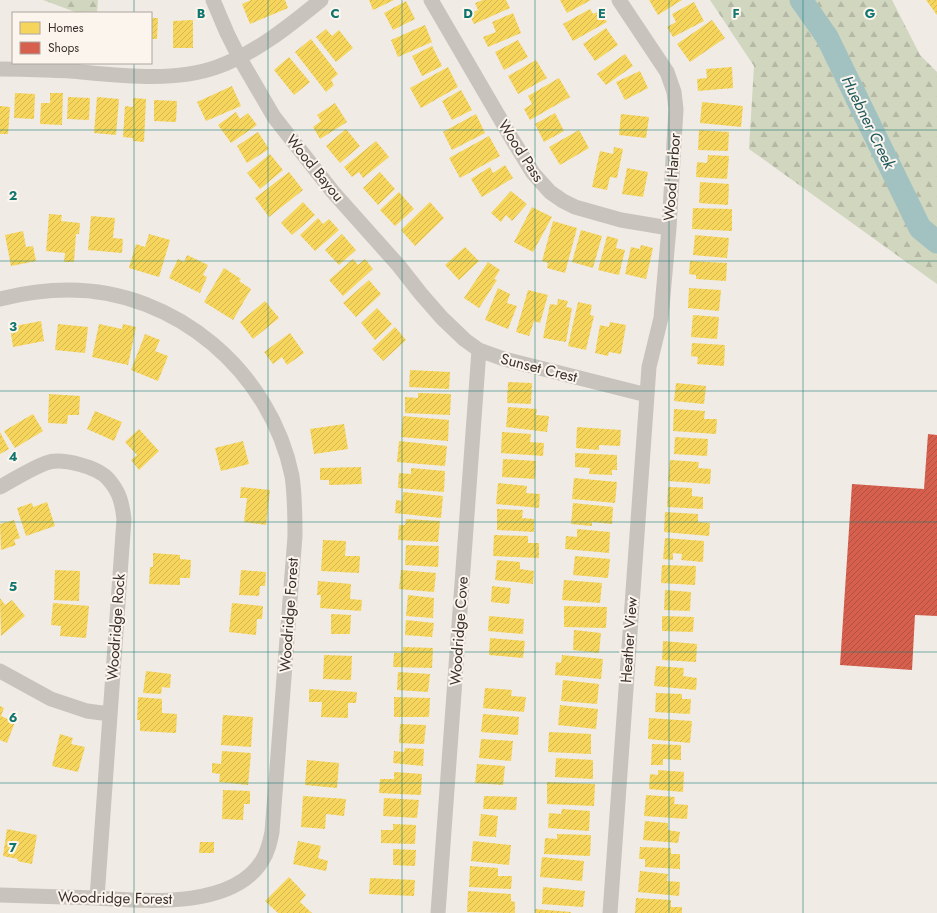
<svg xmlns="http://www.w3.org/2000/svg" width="937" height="913" font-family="Jost,sans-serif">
	<defs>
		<pattern id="forest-firs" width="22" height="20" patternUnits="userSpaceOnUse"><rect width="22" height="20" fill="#d1d6bf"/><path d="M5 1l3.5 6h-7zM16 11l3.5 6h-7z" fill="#b4b8a4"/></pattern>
		<pattern id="homes-hatch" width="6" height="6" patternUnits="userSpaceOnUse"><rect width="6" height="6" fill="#f6d55c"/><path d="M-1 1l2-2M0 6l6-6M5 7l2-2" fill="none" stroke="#d4b750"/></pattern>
		<pattern id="shops-hatch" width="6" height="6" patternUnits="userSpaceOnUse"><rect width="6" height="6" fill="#d6604d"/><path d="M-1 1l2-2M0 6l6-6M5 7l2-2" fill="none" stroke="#af5040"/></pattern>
	</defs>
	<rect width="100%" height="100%" fill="#f0ebe5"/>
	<path fill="url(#forest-firs)" d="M43,0H98L97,13H78Z
		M710,0H892L920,55L937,72V284L749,149L754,66Z"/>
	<path fill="url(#homes-hatch)" d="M251,0H285L288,8L250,24L242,4Z
		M369,0H394L373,10Z
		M483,0H506L510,8L474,24L469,14L478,10L475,3Z
		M560,0H591L567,13Z
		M649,0H682L658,15Z
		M926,0H937V15Z
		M406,1L415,19L393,30L384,13Z
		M694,2L704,21L673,37L667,27L676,22L672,14Z
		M590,9L593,14L601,10L607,22L573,41L563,24Z
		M513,13L521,33L488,47L483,37L496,32L492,22Z
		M151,18H158L157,39H151Z
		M193,20V48H173V21Z
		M712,20L725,38L690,62L677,44Z
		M425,25L432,42L398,57L391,40Z
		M606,28L618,45L595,61L583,44Z
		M326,29L332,36L339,30L353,48L336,62L316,37Z
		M311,39L338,74L331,80L334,85L326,92L295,52Z
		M518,40L528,57L504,70L495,52Z
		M432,46L442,66L422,76L412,56Z
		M625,54L633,66L606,85L597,74Z
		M289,57L310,82L294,95L274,70Z
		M536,60L547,78L518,94L508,76Z
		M448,67L458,87L421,108L410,88Z
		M732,67L733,88L698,91L697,79L707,78L706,69Z
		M640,71L648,88L625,100L616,82Z
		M559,78L570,97L530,120L524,109L532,104L528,96Z
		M232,86L241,106L206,121L197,102Z
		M461,90L472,110L452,120L442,101Z
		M15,93L35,94L34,119L14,118Z
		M50,93H63L62,125L40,124L41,103H50Z
		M68,97L90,98L89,120L67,119Z
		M97,97L119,99L116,135L94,133Z
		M133,98L146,99L144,142L133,141V138L123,137L125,106L133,107Z
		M154,100L177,101L176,122L154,121Z
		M702,102L743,106L741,127L700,123Z
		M335,103L347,122L320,139L313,127L321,121L317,115Z
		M0,106L10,107L8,134H0Z
		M236,112L240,119L248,113L257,125L231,143L218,125Z
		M555,113L564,131L544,142L535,124Z
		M476,114L485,133L452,150L443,132Z
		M621,114L649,117L646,138L619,135Z
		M346,129L360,146L340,163L326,146Z
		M579,130L589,148L560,165L549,147Z
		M699,130L729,132L728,151L698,150Z
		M258,132L269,149L247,163L237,146Z
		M489,136L500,156L460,178L449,158Z
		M376,141L389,157L363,178L359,172L352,177L344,167Z
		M614,147L623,149L617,178L610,177L607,190L592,187L600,151L613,154Z
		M270,154L283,170L260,189L247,173Z
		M708,155L729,156L727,179L696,177L697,162L707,163Z
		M505,165L513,178L482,197L471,179L490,167L493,173Z
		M627,168L648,172L643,197L622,194Z
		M289,172L303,190L269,217L255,198Z
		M380,172L395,189L378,205L363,188Z
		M700,182L729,184L728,205L699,203Z
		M511,191L527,204L512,221L506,215L501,222L491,213Z
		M399,192L414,209L395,226L380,210Z
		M303,202L315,215L292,235L281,223Z
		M430,202L444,218L415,246L401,230Z
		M532,207L552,217L533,252L514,242Z
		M693,208L732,209V231L692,229Z
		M49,214L62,215L61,221L80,223L79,234H76L74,262H64L65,253L46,251Z
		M91,216L115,218L113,238L123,239L122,253L88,250Z
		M318,218L323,224L329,219L339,230L315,251L300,235Z
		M553,221L577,228L565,273L547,268L548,263L542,261Z
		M581,230L602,236L593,268L572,262Z
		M23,231L26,247L33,246L36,261L11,266L5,235Z
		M149,234L170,240L159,277L129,268L136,244L145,247Z
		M342,234L356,250L339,265L325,250Z
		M695,235L729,238L727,258L693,255Z
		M607,236L618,239L616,248L625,250L619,275L598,270Z
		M641,245L653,248L646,279L625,274L631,247L640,249Z
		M465,247L479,261L459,280L445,265Z
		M187,255L208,265L203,275L207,277L200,293L169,278L178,259L184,262Z
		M353,259L358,265L365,259L373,269L343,296L329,280Z
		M690,261L727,263L726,281L696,279V275L689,274Z
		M488,262L500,270L494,279L497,280L479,308L464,298Z
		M224,268L241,279L239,281L251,289L233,320L204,302Z
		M369,280L381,294L356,317L343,303Z
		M498,288L510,294L507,303L517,306L508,329L485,320Z
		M689,288L721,290L719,311L688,308Z
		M528,290L548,295L540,323L534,321L529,336L516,332Z
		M558,299L568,301L566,307L572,308L566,342L543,338L550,304L557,305Z
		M265,301L279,318L253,339L240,322Z
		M578,302L592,305L590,315L594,316L586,350L568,346Z
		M377,308L392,324L375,340L361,323Z
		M693,315L719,317L717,339L691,337Z
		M41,321L44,341L13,347L10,327Z
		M610,322L626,325L621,354L609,352L608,356L595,353L600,325L609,327Z
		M58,324L88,327L85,353L55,350Z
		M99,324L122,329L123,324L136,327L128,365L92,357Z
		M395,327L406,340L383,361L372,349Z
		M290,333L304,353L287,365L282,357L273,364L264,352Z
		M145,334L160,340L155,351L168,356L158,381L131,370Z
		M692,343L725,345L724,366L697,364L698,357L691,356Z
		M410,370L450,372L449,389L409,387Z
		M508,382L532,383L531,404L507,403Z
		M676,383L706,386L704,404L674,401Z
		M418,393L451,394L450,415L405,413V397L418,398Z
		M49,394L80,396L79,415H68L67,424L48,423Z
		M508,407L537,409L536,415L549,416L547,432L506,427Z
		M674,409L705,411L704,419H717L716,434L673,431Z
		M95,411L122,422L114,441L87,429Z
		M33,414L43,431L15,448L4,431Z
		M403,416L449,420L448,441L401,437Z
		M344,424L348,449L314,454L310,429Z
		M577,427L621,430L620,446L599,445V450L576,448Z
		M139,429L159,451L139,470L131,460L137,455L125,442Z
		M0,432L9,449L0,454Z
		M502,432L531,434L530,442L544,443L543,456L501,453Z
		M675,437L708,439L707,456L674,454Z
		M243,441L249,464L221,471L215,448Z
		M399,441L447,446L445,466L397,462Z
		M575,453L617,455V470H612V475L589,474L590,468L575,467Z
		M503,459L536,461L535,479L502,477Z
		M670,460L699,462L698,468L711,469L710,484L668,481Z
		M361,467L362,484L329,485V480H320V468Z
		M411,468L445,471L444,492L398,488L399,473L411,474Z
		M574,478L617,482L615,503L572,499Z
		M498,483L527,486L526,493L540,494L539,508L496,504Z
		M241,487L270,490L266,525L244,522L247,498H240Z
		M668,487L692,488V496L703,497V509L667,507Z
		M403,492L443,496L441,518L395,513L396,500L402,501Z
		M47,502L55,526L26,536L17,508L32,503L33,507Z
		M573,503L613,507L612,524L592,522V526L571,524Z
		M497,509L523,510L522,518L534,519V532L497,530Z
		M665,512L698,514V522L710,523L709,536L664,532Z
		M406,519L440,521L438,542L398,540L399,525H405Z
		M14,520L20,538L14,540L16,545L1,550L0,524Z
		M577,529L610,532L609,553L565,549L566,536L577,537Z
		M494,535L528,536V543H539V558L493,556Z
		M665,538L704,541L703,562L681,560L682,554L673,553V560L663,559Z
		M323,540L346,541L345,556H360L359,573L321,571Z
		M406,545L439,546L438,567L405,565Z
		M153,553L180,555V559L191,560L190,578H180V585L149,584L150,567H153Z
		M575,556L610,559L608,578L573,575Z
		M497,560L520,562V569L534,571L533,584L495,580Z
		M662,565L696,566L695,585L661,583Z
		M55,570L80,571L79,601L54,600Z
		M241,570L266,572L265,586H260L259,596L239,595Z
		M401,570L436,573L434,592L399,589Z
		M564,580L602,583L600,603L562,600Z
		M318,581L351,584L350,599L362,600L361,611L320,608L321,595H317Z
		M492,586L511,588L509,604L491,602Z
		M665,590L691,592L690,611L664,610Z
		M408,595L434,598L433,618L406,616Z
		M0,598L5,605L12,600L25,616L1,636Z
		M53,603L89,606L86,638L60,636L61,626L51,625Z
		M232,603L263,606L262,619H257L256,635L229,632Z
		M564,606L607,607L606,628L564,627Z
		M331,614L351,615L350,634H331Z
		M489,616L524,619L523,634L488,631Z
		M662,616L694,617L693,632L662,631Z
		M406,620L434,623L432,637L405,635Z
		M574,630L601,633L599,653L573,650Z
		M490,638L525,641L523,658L489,655Z
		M663,641L697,644L696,662L662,660Z
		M403,647L433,648L432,668L393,667L394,653H403Z
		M324,655L352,656L351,680L323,679Z
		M562,655L603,659L601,679L555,675L556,662L561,663Z
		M656,666L684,668L683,676L697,678L696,690L654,686Z
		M146,671L171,674L170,688L162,687L161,694L143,693Z
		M398,672L430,674L428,692L397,690Z
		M563,680L599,684L597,704L561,701Z
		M485,688L512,690L511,696L526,697L524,712L483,708Z
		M309,689L357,692L356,703H348V718L321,717L322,702H309Z
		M656,693L682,694V699H691L690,714L655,712Z
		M138,697L162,699V713L177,714L176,733L140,731V720H137Z
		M394,697L430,698L429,717H394Z
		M560,705L598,709L596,729L558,725Z
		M0,706L4,708L1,716L15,722L7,743L0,740Z
		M483,714L519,717L518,735L481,732Z
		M223,715L253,717L251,747L221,745Z
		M649,718L692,721L690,743L648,739Z
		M400,724L426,725L424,744L399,743Z
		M549,732L591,734V754L548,752Z
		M60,734L73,738L71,744L85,747L78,772L52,766Z
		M481,739L513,741L511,761L479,758Z
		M652,744L681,745V760L663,759V765H651Z
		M405,748L424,749L423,766L393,763L394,751L404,752Z
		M222,751L251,753L248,785L219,782L220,774L212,773V763L221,764Z
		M556,758L593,760V779L555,777Z
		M307,760L339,763L337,788L305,785Z
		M477,764L505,766L503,785L475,783Z
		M658,770L684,772L683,792L649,789L650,774L658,775Z
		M394,772L422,774L421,795L379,793L380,779H394Z
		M547,782L595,784L594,806L547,804Z
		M223,790L250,791V804H244L243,820L222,819Z
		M646,795L675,797L674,804L688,805L687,819L644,816Z
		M303,796L346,799L344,816L326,814L325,829L301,827Z
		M484,796L517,797L516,810L483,809Z
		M384,798L419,800L417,818L383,816Z
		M562,809L590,811L589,831L548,828L549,813L561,814Z
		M481,814L498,816L496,837L479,836Z
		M645,821L668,823V830L680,832L678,843L643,840Z
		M393,824L416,825L415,844L381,843V830H393Z
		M7,829L37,835L32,864L17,861L18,859L3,856Z
		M557,834L591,835L590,856L544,854L545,838L557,839Z
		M298,841L321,846L318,858L328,861L326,871L293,864Z
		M473,841L511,845L509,865L471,861Z
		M200,842H214V853H199Z
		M640,847L671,848V854H680V869L645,867V859H639Z
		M393,849L416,850L415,866L393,865Z
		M542,857L584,861L582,881L540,877Z
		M470,866L498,868V876H512L511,889L469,887Z
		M640,871L668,874L667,881L680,882L679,896L638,892Z
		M289,877L306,895L300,902L312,913H278L265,901Z
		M370,878L415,880L414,896L369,894Z
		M543,887L585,891L583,907L542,904Z
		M468,891L511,894V901L515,902V913L467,912Z
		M636,898L671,900V907H682V913H635Z
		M535,909L571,912V913H535Z"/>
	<path fill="url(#shops-hatch)" d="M928,434L937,435V616L915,615L912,670L840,665L852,484L924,489Z"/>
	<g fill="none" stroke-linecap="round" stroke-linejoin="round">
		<path stroke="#a1c2c1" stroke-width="23" d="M801,0L827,37L920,228L937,242"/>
		<path stroke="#c9c3be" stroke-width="15" d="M213,0L227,33L239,57L274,117L333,192L399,266L421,294L442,318L465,340L479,350L504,359L647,395
			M431,0L512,139L533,173L550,192L563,201L575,207L621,220L669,228
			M0,69C23,69 46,70 70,71C116,75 172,83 217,67C256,53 289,26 321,0
			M0,299C23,293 45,290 69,290C176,290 271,372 292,476C295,496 295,516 295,536L272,832C270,842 268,852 262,861C232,909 146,901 97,898C65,897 32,896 0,895
			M0,487C15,479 30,469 46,463C61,457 99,467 109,480C120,493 122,503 124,519L97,898
			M0,671L51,699L87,711L110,714
			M438,913L479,350
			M610,913L649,367L661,318L669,228L676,109L674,92L667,72L619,0"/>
	</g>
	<path fill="none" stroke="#0f766e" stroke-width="1" stroke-opacity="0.55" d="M134,0V13M268,0V913M402,0V913M535,0V913M669,0V913M803,0V913M134,63V913M0,130H937M0,261H937M0,391H937M0,522H937M0,652H937M0,783H937"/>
	<g text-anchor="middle" stroke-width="4" stroke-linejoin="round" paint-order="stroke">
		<g font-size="15" fill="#3b302b" stroke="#fbf5ee">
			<text transform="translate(521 151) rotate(57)" y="5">Wood Pass</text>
			<text transform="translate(315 168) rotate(51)" y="5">Wood Bayou</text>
			<text transform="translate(672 177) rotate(-86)" y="5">Wood Harbor</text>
			<text transform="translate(539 368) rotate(14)" y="5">Sunset Crest</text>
			<text transform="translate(289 615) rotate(-86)" y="5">Woodridge Forest</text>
			<text transform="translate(116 627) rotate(-86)" y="5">Woodridge Rock</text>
			<text transform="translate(459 631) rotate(-86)" y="5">Woodridge Cove</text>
			<text transform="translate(629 640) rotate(-86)" y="5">Heather View</text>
			<text transform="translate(115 898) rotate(1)" y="5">Woodridge Forest</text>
		</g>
		<g font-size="16" font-style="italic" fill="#1f5a5e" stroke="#fbf5ee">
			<text transform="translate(869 122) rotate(64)" y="6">Huebner Creek</text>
		</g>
	</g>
	<g font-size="13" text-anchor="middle" font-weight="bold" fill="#0f766e" stroke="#fbf5ee" stroke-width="4" stroke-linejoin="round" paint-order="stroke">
		<text x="201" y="18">B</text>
		<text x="335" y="18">C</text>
		<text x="468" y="18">D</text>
		<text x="602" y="18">E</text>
		<text x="736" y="18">F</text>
		<text x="870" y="18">G</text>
		<text x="13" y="200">2</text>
		<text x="13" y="331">3</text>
		<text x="13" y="461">4</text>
		<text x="13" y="591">5</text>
		<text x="13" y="722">6</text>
		<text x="13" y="852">7</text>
	</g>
	<rect x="12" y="12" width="140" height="52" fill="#fbf5ee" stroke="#aea6a0"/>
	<rect x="20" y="22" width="20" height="12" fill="#f6d55c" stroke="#aea6a0"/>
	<text x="48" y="32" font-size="12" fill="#3b302b">Homes</text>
	<rect x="20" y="42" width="20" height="12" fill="#d6604d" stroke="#aea6a0"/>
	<text x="48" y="52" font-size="12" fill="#3b302b">Shops</text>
</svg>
